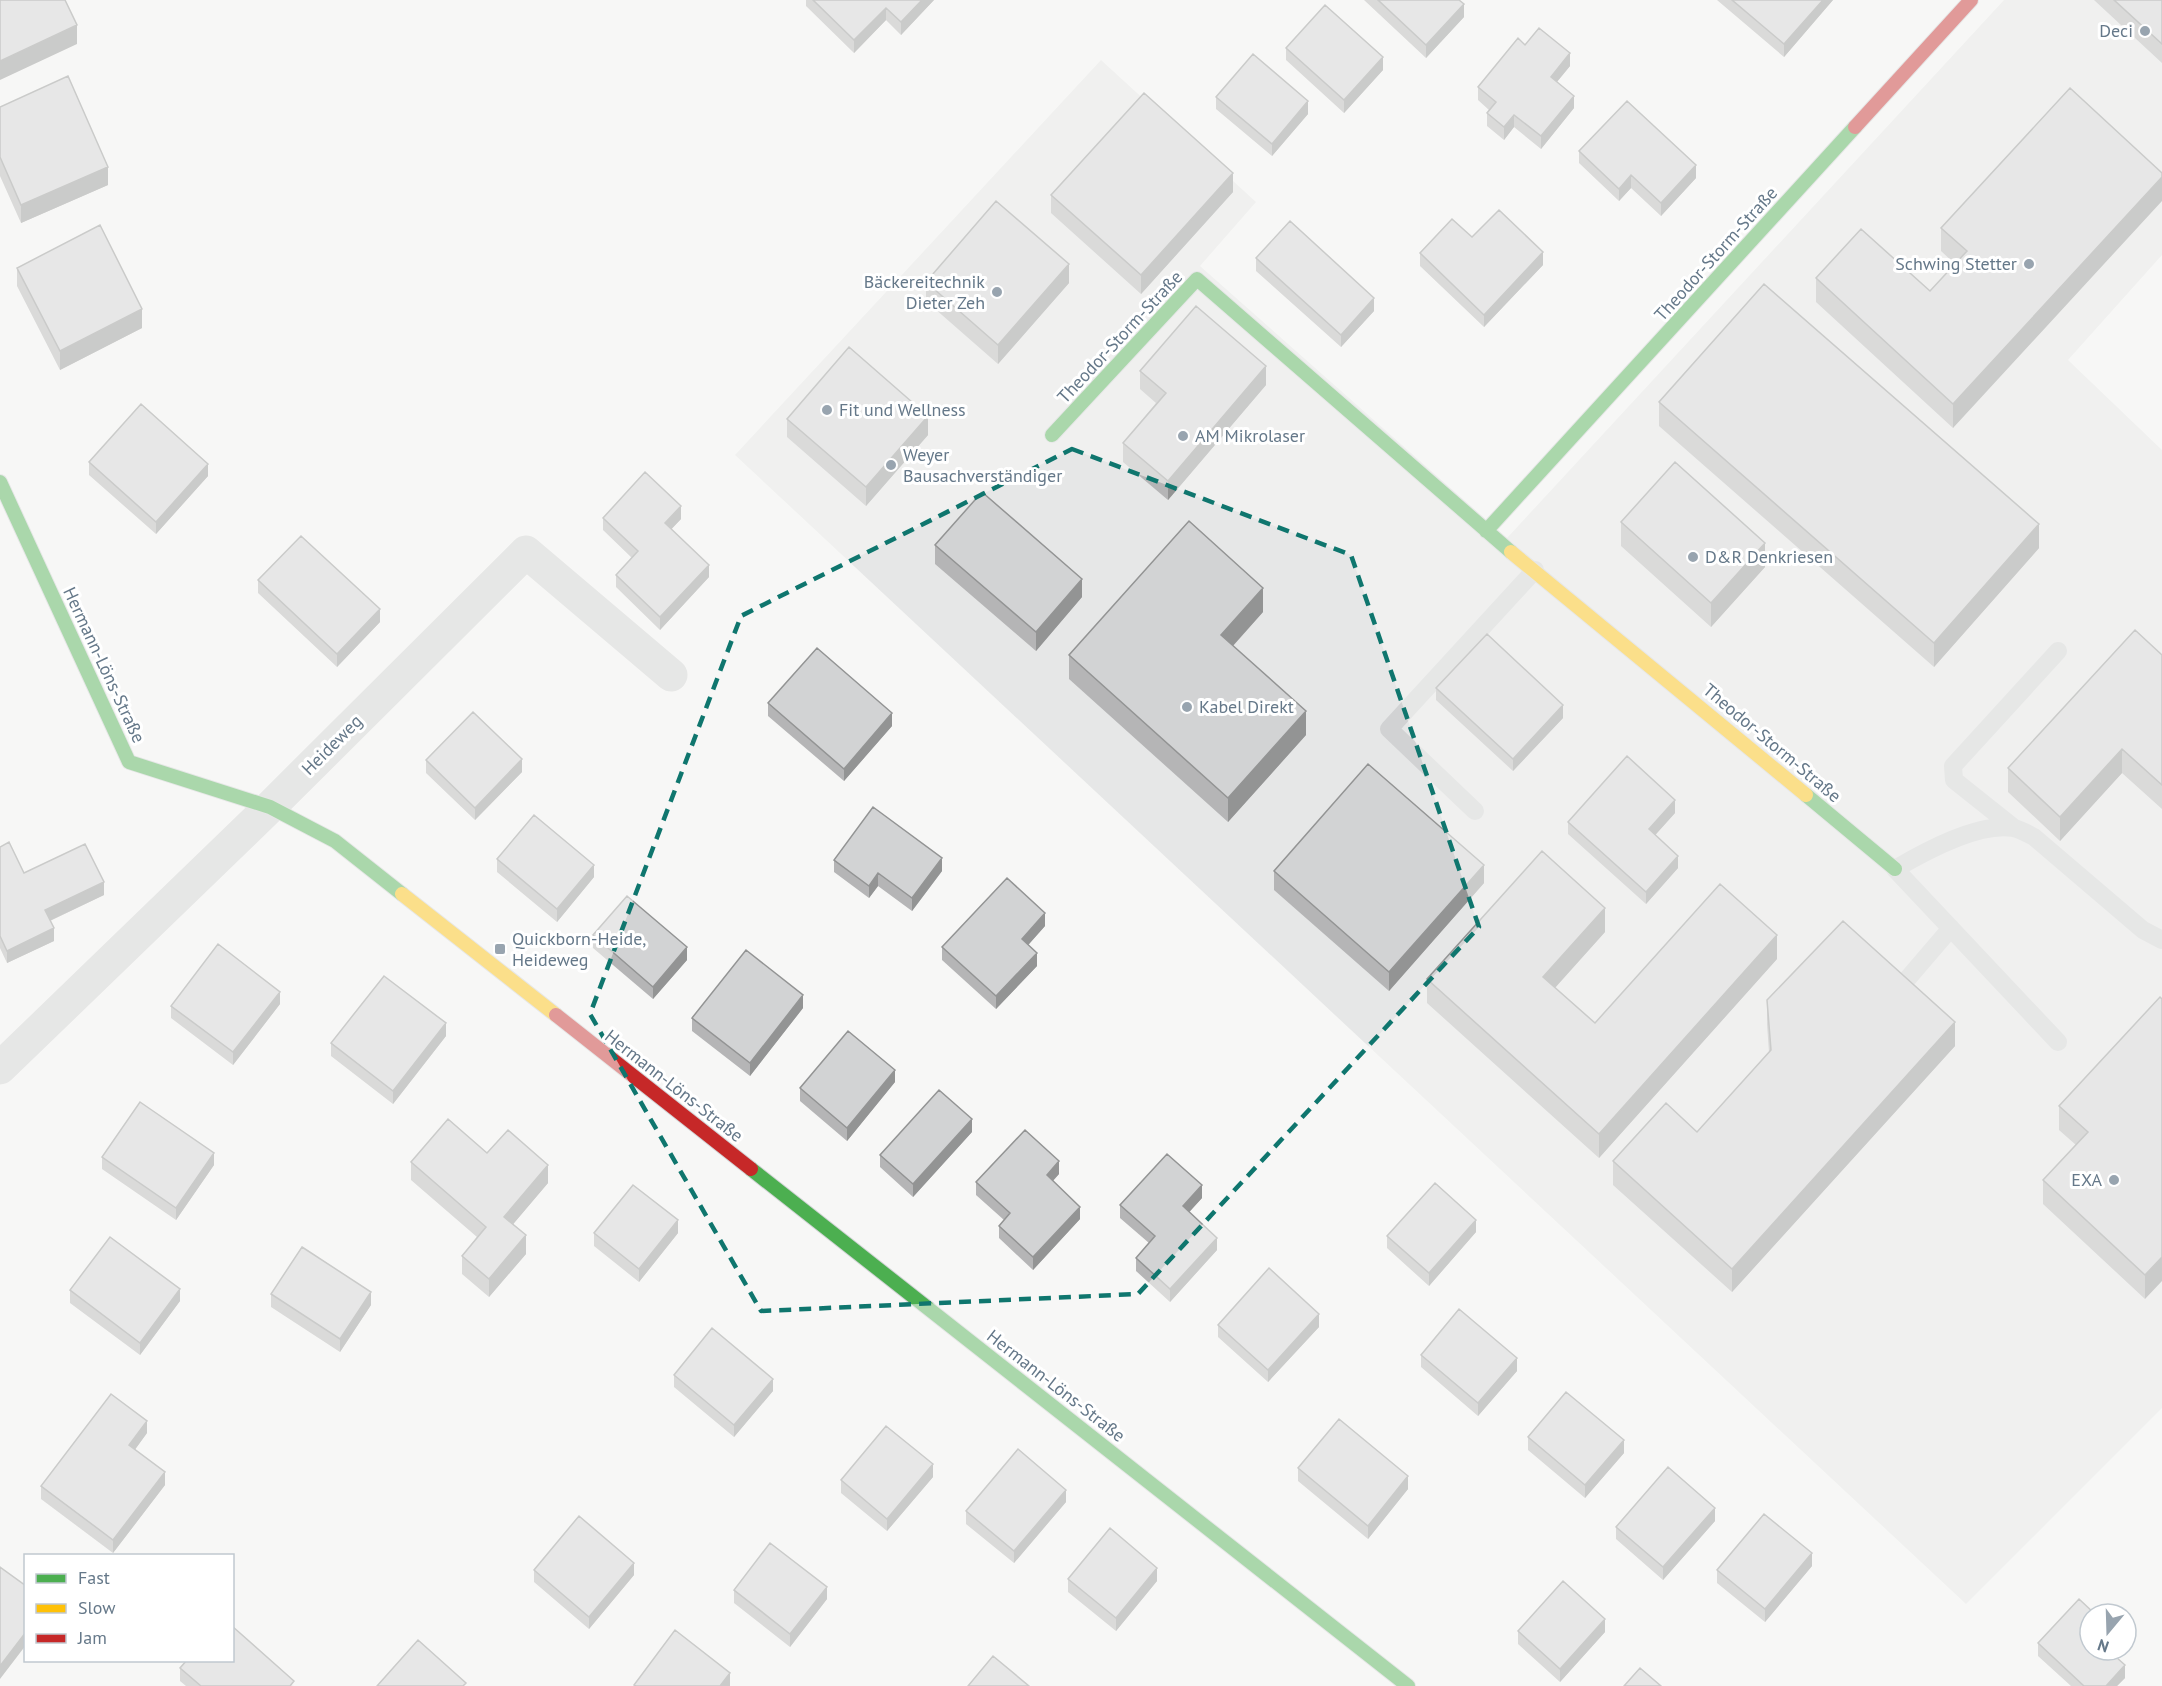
<svg xmlns="http://www.w3.org/2000/svg" width="2162" height="1686" font-family="'PT Sans',sans-serif">
	<rect width="100%" height="100%" fill="#f7f7f6"/>
	<path fill="#e6e7e7" d="M2004,0H2162V255L2068,360L2162,450V1408L1966,1604L735,455L1101,60L1256,202L1200,266L1507,538Z"/>
	<g fill="none" stroke-linecap="round" stroke-linejoin="round">
		<defs>
			<path id="fast" d="M1052,435L1197,279L1511,552
				M0,482L129,762L270,807L335,841L402,894
				M1486,531L1855,127
				M1806,795L1895,869
				M751,1169L1408,1686"/>
			<path id="slow" d="M1511,552L1806,795
				M402,894L556,1015"/>
			<path id="jam" d="M1855,127L1971,0
				M556,1015L751,1169"/>
		</defs>
		<use href="#fast" stroke="#d2d4d6" stroke-width="16"/>
		<use href="#slow" stroke="#d2d4d6" stroke-width="16"/>
		<use href="#jam" stroke="#d2d4d6" stroke-width="16"/>
		<path stroke="#d1d2d3" stroke-width="18" d="M1475,811L1389,729L1535,570
			M2013,827L1954,780L1953,766L2058,651
			M1903,984L1951,928
			M2058,1042L1895,869C1924,852 1978,822 2013,828C2020,829 2028,834 2034,837L2143,930L2162,940"/>
		<path stroke="#d1d2d3" stroke-width="33" d="M0,1068L270,807L526,552L671,675"/>
		<use href="#fast" stroke="#4caf50" stroke-width="14"/>
		<use href="#slow" stroke="#ffc107" stroke-width="14"/>
		<use href="#jam" stroke="#c62828" stroke-width="14"/>
	</g>
	<path fill="#b5b5b6" d="M806,0H934L901,35L886,20L854,53L806,6Z
		M1364,0H1459L1464,17L1426,58Z
		M1717,0H1833L1784,57Z
		M2094,0H2162V63Z
		M1525,45L1570,66L1557,82L1574,108L1541,149L1514,127L1504,140L1487,126V113L1489,110L1478,100V87Z
		M1286,48L1383,70L1344,113L1286,60Z
		M2070,88L1953,428L1816,302V278L1930,291L1955,264L1941,251V228Z
		M1216,97L1308,114L1272,156L1216,109Z
		M0,107L108,185L21,223L0,176Z
		M1579,151L1696,178L1661,216L1631,188L1619,201L1579,163Z
		M1233,192L1141,294L1051,213V195Z
		M1420,253L1543,265L1484,327L1420,266Z
		M1256,258L1374,311L1341,347L1256,271Z
		M17,268L142,328L60,370L17,286Z
		M926,282L1069,283L998,364L926,301Z
		M1140,371L1266,385L1168,500L1123,462V443L1156,403L1140,389Z
		M1659,402L2039,548L1934,667L1659,426Z
		M787,419L928,435L866,506L787,437Z
		M89,462L208,476L156,534L89,475Z
		M603,518L681,519L671,529L709,577L660,630L616,587V575L632,558L603,530Z
		M1621,522L1765,567L1711,627L1621,546Z
		M935,545L1082,597L1036,651L935,564Z
		M258,580L380,622L337,667L258,593Z
		M1263,612L1233,646L1306,735L1228,822L1069,679V655Z
		M2162,655V809L2122,773L2060,841L2008,792V768Z
		M1436,688L1563,718L1513,771L1436,700Z
		M768,703L892,726L844,781L768,716Z
		M426,760L522,772L475,820L426,773Z
		M1675,813L1655,835L1678,868L1646,904L1568,834V822Z
		M0,847L24,873L104,895L50,921L54,941L7,963L0,948Z
		M497,859L594,877L557,922L497,872Z
		M834,860L942,871L912,911L878,886L869,898L834,872Z
		M1274,871L1484,883L1389,991L1274,890Z
		M1045,926L1028,945L1037,966L996,1009L942,960V947Z
		M1605,932L1555,988L1595,1023L1777,959L1599,1158L1427,1003V979Z
		M593,935L687,960L653,999L593,948Z
		M2162,999L2145,1299L2043,1204V1180L2076,1145L2059,1130V1106Z
		M1767,1000L1955,1046L1732,1292L1613,1185V1161L1697,1132L1769,1052L1767,1024Z
		M280,1004L233,1065L171,1018V1006Z
		M803,1008L750,1076L692,1031V1018Z
		M446,1036L393,1104L331,1056V1043Z
		M895,1082L847,1141L800,1101V1088Z
		M972,1132L913,1197L880,1167V1155Z
		M487,1153L548,1183L513,1224L526,1254L489,1297L462,1274V1256L477,1237L411,1180V1162Z
		M102,1157L214,1165L176,1220L102,1169Z
		M1059,1174L1053,1181L1080,1219L1033,1270L999,1238V1226L1004,1220L976,1195V1182Z
		M1202,1198L1189,1212L1217,1250L1170,1302L1136,1271V1258L1149,1243L1120,1218V1205Z
		M1476,1232L1429,1286L1387,1248V1236Z
		M594,1233H678L639,1282L594,1246Z
		M70,1290L180,1301L140,1355L70,1303Z
		M271,1294L371,1305L340,1352L271,1307Z
		M1218,1325L1319,1327L1268,1382L1218,1337Z
		M1421,1355L1517,1371L1478,1416L1421,1367Z
		M674,1375L773,1391L734,1437L674,1387Z
		M147,1433L135,1449L165,1485L113,1553L41,1499V1486Z
		M1528,1437L1624,1453L1585,1498L1528,1450Z
		M1298,1468L1408,1489L1368,1539L1298,1481Z
		M933,1477L887,1531L841,1493V1480Z
		M1066,1502L1014,1563L966,1524V1511Z
		M1715,1521L1663,1580L1616,1539V1527Z
		M1812,1566L1765,1622L1717,1583V1570Z
		M534,1570L634,1575L589,1629L534,1582Z
		M1068,1579L1157,1581L1116,1631L1068,1592Z
		M734,1590L827,1599L790,1647L734,1603Z
		M1518,1631L1605,1632L1560,1682L1518,1644Z
		M2038,1643L2090,1650H2116L2112,1654L2125,1678L2117,1686H2071L2038,1656Z
		M180,1668L294,1686H186L180,1681Z"/>
	<path fill="#939494" d="M922,0H934L901,35V22Z
		M1823,0H1833L1784,57V44Z
		M1464,4V17L1426,58V45Z
		M886,8V20L854,53V40Z
		M77,25V44L0,80V61Z
		M1570,53V66L1551,89V77Z
		M1383,57V70L1344,113V100Z
		M1574,96V108L1541,149V136Z
		M1308,101V114L1272,156V144Z
		M1514,115V127L1504,140V127Z
		M1696,165V178L1661,216V203Z
		M108,167V185L21,223V205Z
		M1233,173V192L1141,294V275Z
		M1631,175V188L1619,201V189Z
		M2162,177V201L1953,428V404Z
		M1543,252V265L1484,327V315Z
		M1069,264V283L998,364V345Z
		M1374,298V311L1341,347V335Z
		M142,309V328L60,370V351Z
		M1266,366V385L1168,500V481Z
		M928,416V435L866,506V487Z
		M208,464V476L156,534V522Z
		M681,506V519L665,536V523Z
		M2039,524V548L1934,667V643Z
		M1765,543V567L1711,627V603Z
		M709,565V577L660,630V617Z
		M1082,579V597L1036,651V632Z
		M1263,588V612L1221,659V635Z
		M380,609V622L337,667V654Z
		M1563,705V718L1513,771V759Z
		M1306,711V735L1228,822V798Z
		M892,713V726L844,781V769Z
		M2122,749V773L2060,841V817Z
		M522,759V772L475,820V808Z
		M1675,800V813L1649,842V829Z
		M1678,856V868L1646,904V892Z
		M942,858V871L912,911V898Z
		M594,865V877L557,922V909Z
		M1484,865V883L1389,991V972Z
		M878,873V886L869,898V886Z
		M104,882V895L45,923V910Z
		M1605,908V932L1543,1001V977Z
		M1045,913V926L1022,952V939Z
		M54,928V941L7,963V951Z
		M1777,935V959L1599,1158V1134Z
		M687,947V960L653,999V987Z
		M1037,953V966L996,1009V996Z
		M280,992V1004L233,1065V1052Z
		M803,995V1008L750,1076V1063Z
		M1955,1022V1046L1732,1292V1269Z
		M446,1023V1036L393,1104V1091Z
		M895,1070V1082L847,1141V1128Z
		M972,1119V1132L913,1197V1184Z
		M214,1153V1165L176,1220V1208Z
		M1059,1161V1174L1047,1187V1175Z
		M548,1165V1183L504,1235V1217Z
		M1202,1185V1198L1183,1219V1206Z
		M1080,1207V1219L1033,1270V1257Z
		M678,1220V1233L639,1282V1269Z
		M1476,1220V1232L1429,1286V1273Z
		M526,1235V1254L489,1297V1279Z
		M1217,1238V1250L1170,1302V1289Z
		M2162,1257V1281L2145,1299V1275Z
		M180,1289V1301L140,1355V1343Z
		M371,1292V1305L340,1352V1339Z
		M1319,1314V1327L1268,1382V1370Z
		M1517,1358V1371L1478,1416V1403Z
		M773,1379V1391L734,1437V1425Z
		M147,1421V1433L129,1458V1445Z
		M1624,1440V1453L1585,1498V1485Z
		M933,1464V1477L887,1531V1519Z
		M165,1472V1485L113,1553V1540Z
		M1408,1476V1489L1368,1539V1526Z
		M1066,1490V1502L1014,1563V1551Z
		M1715,1508V1521L1663,1580V1567Z
		M1812,1553V1566L1765,1622V1609Z
		M634,1563V1575L589,1629V1617Z
		M1157,1568V1581L1116,1631V1618Z
		M827,1587V1599L790,1647V1634Z
		M1605,1619V1632L1560,1682V1669Z
		M26,1632V1645L0,1679V1666Z
		M2125,1665V1678L2117,1686H2106Z
		M730,1673V1686H720Z"/>
	<path fill="#d2d3d4" stroke="#939494" stroke-width="1.5" d="M0,0H65L77,25L0,61Z
		M813,0H922L901,22L886,8L854,40Z
		M1378,0H1459L1464,4L1426,45Z
		M1732,0H1823L1784,44Z
		M2114,0H2162V44Z
		M1325,5L1383,57L1344,100L1286,48Z
		M1539,28L1570,53L1551,77L1574,96L1541,136L1514,115L1504,127L1487,113L1496,102L1478,87L1518,38L1525,45Z
		M1253,54L1308,101L1272,144L1216,97Z
		M68,76L108,167L21,205L0,157V107Z
		M2070,88L2162,173V177L1953,404L1816,278L1861,229L1930,291L1967,251L1941,228Z
		M1144,93L1233,173L1141,275L1051,195Z
		M1627,101L1696,165L1661,203L1631,175L1619,189L1579,151Z
		M996,201L1069,264L998,345L926,282Z
		M1499,210L1543,252L1484,315L1420,253L1452,219L1472,237Z
		M1290,221L1374,298L1341,335L1256,258Z
		M100,225L142,309L60,351L17,268Z
		M1764,284L2039,524L1934,643L1659,402Z
		M1196,306L1266,366L1168,481L1123,443L1166,393L1140,371Z
		M849,347L928,416L866,487L787,419Z
		M141,404L208,464L156,522L89,462Z
		M1675,462L1765,543L1711,603L1621,522Z
		M645,472L681,506L665,523L709,565L660,617L616,575L638,551L603,518Z
		M982,492L1082,579L1036,632L935,545Z
		M1189,521L1263,588L1221,635L1306,711L1228,798L1069,655Z
		M301,536L380,609L337,654L258,580Z
		M2135,630L2162,655V785L2122,749L2060,817L2008,768Z
		M1487,634L1563,705L1513,759L1436,688Z
		M817,648L892,713L844,769L768,703Z
		M473,712L522,759L475,808L426,760Z
		M1627,756L1675,800L1649,829L1678,856L1646,892L1568,822Z
		M1368,764L1484,865L1389,972L1274,871Z
		M873,807L942,858L912,898L878,873L869,886L834,860Z
		M534,815L594,865L557,909L497,859Z
		M9,842L24,873L85,844L104,882L45,910L54,928L7,951L0,936V847Z
		M1542,851L1605,908L1543,977L1595,1023L1720,884L1777,935L1599,1134L1427,979Z
		M1007,878L1045,913L1022,939L1037,953L996,996L942,947Z
		M627,896L687,947L653,987L593,935Z
		M1843,921L1955,1022L1732,1269L1613,1161L1666,1103L1697,1132L1771,1050L1767,1000Z
		M218,944L280,992L233,1052L171,1006Z
		M746,950L803,995L750,1063L692,1018Z
		M384,976L446,1023L393,1091L331,1043Z
		M2160,997L2162,999V1257L2145,1275L2043,1180L2088,1132L2059,1106Z
		M848,1031L895,1070L847,1128L800,1088Z
		M939,1090L972,1119L913,1184L880,1155Z
		M140,1102L214,1153L176,1208L102,1157Z
		M448,1119L487,1153L508,1130L548,1165L504,1217L526,1235L489,1279L462,1256L486,1227L411,1162Z
		M1025,1130L1059,1161L1047,1175L1080,1207L1033,1257L999,1226L1010,1213L976,1182Z
		M1167,1154L1202,1185L1183,1206L1217,1238L1170,1289L1136,1258L1155,1236L1120,1205Z
		M1435,1183L1476,1220L1429,1273L1387,1236Z
		M633,1185L678,1220L639,1269L594,1233Z
		M110,1237L180,1289L140,1343L70,1290Z
		M302,1247L371,1292L340,1339L271,1294Z
		M1269,1268L1319,1314L1268,1370L1218,1325Z
		M1459,1309L1517,1358L1478,1403L1421,1355Z
		M712,1328L773,1379L734,1425L674,1375Z
		M1566,1392L1624,1440L1585,1485L1528,1437Z
		M111,1394L147,1421L129,1445L165,1472L113,1540L41,1486Z
		M1339,1419L1408,1476L1368,1526L1298,1468Z
		M886,1426L933,1464L887,1519L841,1480Z
		M1018,1449L1066,1490L1014,1551L966,1511Z
		M1668,1467L1715,1508L1663,1567L1616,1527Z
		M1764,1514L1812,1553L1765,1609L1717,1570Z
		M579,1516L634,1563L589,1617L534,1570Z
		M1110,1528L1157,1568L1116,1618L1068,1579Z
		M770,1543L827,1587L790,1634L734,1590Z
		M0,1567L26,1586V1632L0,1666Z
		M1563,1581L1605,1619L1560,1669L1518,1631Z
		M2079,1599L2095,1614H2090V1650H2108L2125,1665L2106,1686H2084L2038,1643Z
		M232,1626L294,1681L290,1686H201L180,1668L187,1660H232Z
		M675,1630L730,1673L720,1686H636L634,1685Z
		M418,1640L466,1683L463,1686H377Z
		M993,1656L1029,1686H968Z
		M1640,1668L1661,1686H1624Z"/>
	<path d="M0 0H2162V1686H0ZM1072,449L1351,555L1479,927L1138,1294L761,1311L590,1014L741,616Z" fill="#f7f7f6" fill-opacity=".55" fill-rule="evenodd"/>
	<path fill="none" stroke="#0f766e" stroke-width="4.5" stroke-dasharray="12 8" stroke-linejoin="round" d="M1072,449L1351,555L1479,927L1138,1294L761,1311L590,1014L741,616Z"/>
	<g fill="#98a4af" stroke="#fff" stroke-width="2">
		<circle cx="2145" cy="31" r="6"/>
		<circle cx="2029" cy="264" r="6"/>
		<circle cx="997" cy="292" r="6"/>
		<circle cx="827" cy="410" r="6"/>
		<circle cx="1183" cy="436" r="6"/>
		<circle cx="891" cy="465" r="6"/>
		<circle cx="1693" cy="557" r="6"/>
		<circle cx="1187" cy="707" r="6"/>
		<rect x="494" y="943" width="12" height="12" rx="3"/>
		<circle cx="2114" cy="1180" r="6"/>
	</g>
	<g text-anchor="middle" stroke-width="6" stroke-linejoin="round" paint-order="stroke">
		<g font-size="18" fill="#657889" stroke="#fff" text-anchor="start">
			<text x="2133" y="37" text-anchor="end">Deci</text>
			<text x="2017" y="270" text-anchor="end">Schwing Stetter</text>
			<text x="985" y="288" text-anchor="end">Bäckereitechnik<tspan x="985" dy="21">Dieter Zeh</tspan></text>
			<text x="839" y="416">Fit und Wellness</text>
			<text x="1195" y="442">AM Mikrolaser</text>
			<text x="903" y="461">Weyer<tspan x="903" dy="21">Bausachverständiger</tspan></text>
			<text x="1705" y="563">D&amp;R Denkriesen</text>
			<text x="1199" y="713">Kabel Direkt</text>
			<text x="512" y="945">Quickborn-Heide,<tspan x="512" dy="21">Heideweg</tspan></text>
			<text x="2102" y="1186" text-anchor="end">EXA</text>
		</g>
		<g font-size="18" fill="#657889" stroke="#fff">
			<text transform="translate(1716 254) rotate(-48)" y="6">Theodor-Storm-Straße</text>
			<text transform="translate(1120 337) rotate(-47)" y="6">Theodor-Storm-Straße</text>
			<text transform="translate(104 665) rotate(65)" y="6">Hermann-Löns-Straße</text>
			<text transform="translate(1772 743) rotate(40)" y="6">Theodor-Storm-Straße</text>
			<text transform="translate(332 745) rotate(-45)" y="6">Heideweg</text>
			<text transform="translate(674 1086) rotate(38)" y="6">Hermann-Löns-Straße</text>
			<text transform="translate(1056 1386) rotate(38)" y="6">Hermann-Löns-Straße</text>
		</g>
	</g>
	<rect x="24" y="1554" width="210" height="108" fill="#ffffff" stroke="#c1c9d0" stroke-width="1.5"/>
	<rect x="36" y="1574" width="30" height="9" fill="#4caf50" stroke="#c1c9d0" stroke-width="1.5"/>
	<text x="78" y="1584" font-size="18" fill="#657889">Fast</text>
	<rect x="36" y="1604" width="30" height="9" fill="#ffc107" stroke="#c1c9d0" stroke-width="1.5"/>
	<text x="78" y="1614" font-size="18" fill="#657889">Slow</text>
	<rect x="36" y="1634" width="30" height="9" fill="#c62828" stroke="#c1c9d0" stroke-width="1.5"/>
	<text x="78" y="1644" font-size="18" fill="#657889">Jam</text>
	<g transform="translate(2108 1632) rotate(199)"><circle r="28" fill="#ffffff" stroke="#c1c9d0" stroke-width="1.5"/>
	<path d="M0-4.5L10 22L0 15L-10 22Z" fill="#98a4af"/>
	<text y="-9" font-size="16" font-weight="bold" text-anchor="middle" fill="#657889">N</text>
	</g>
</svg>
